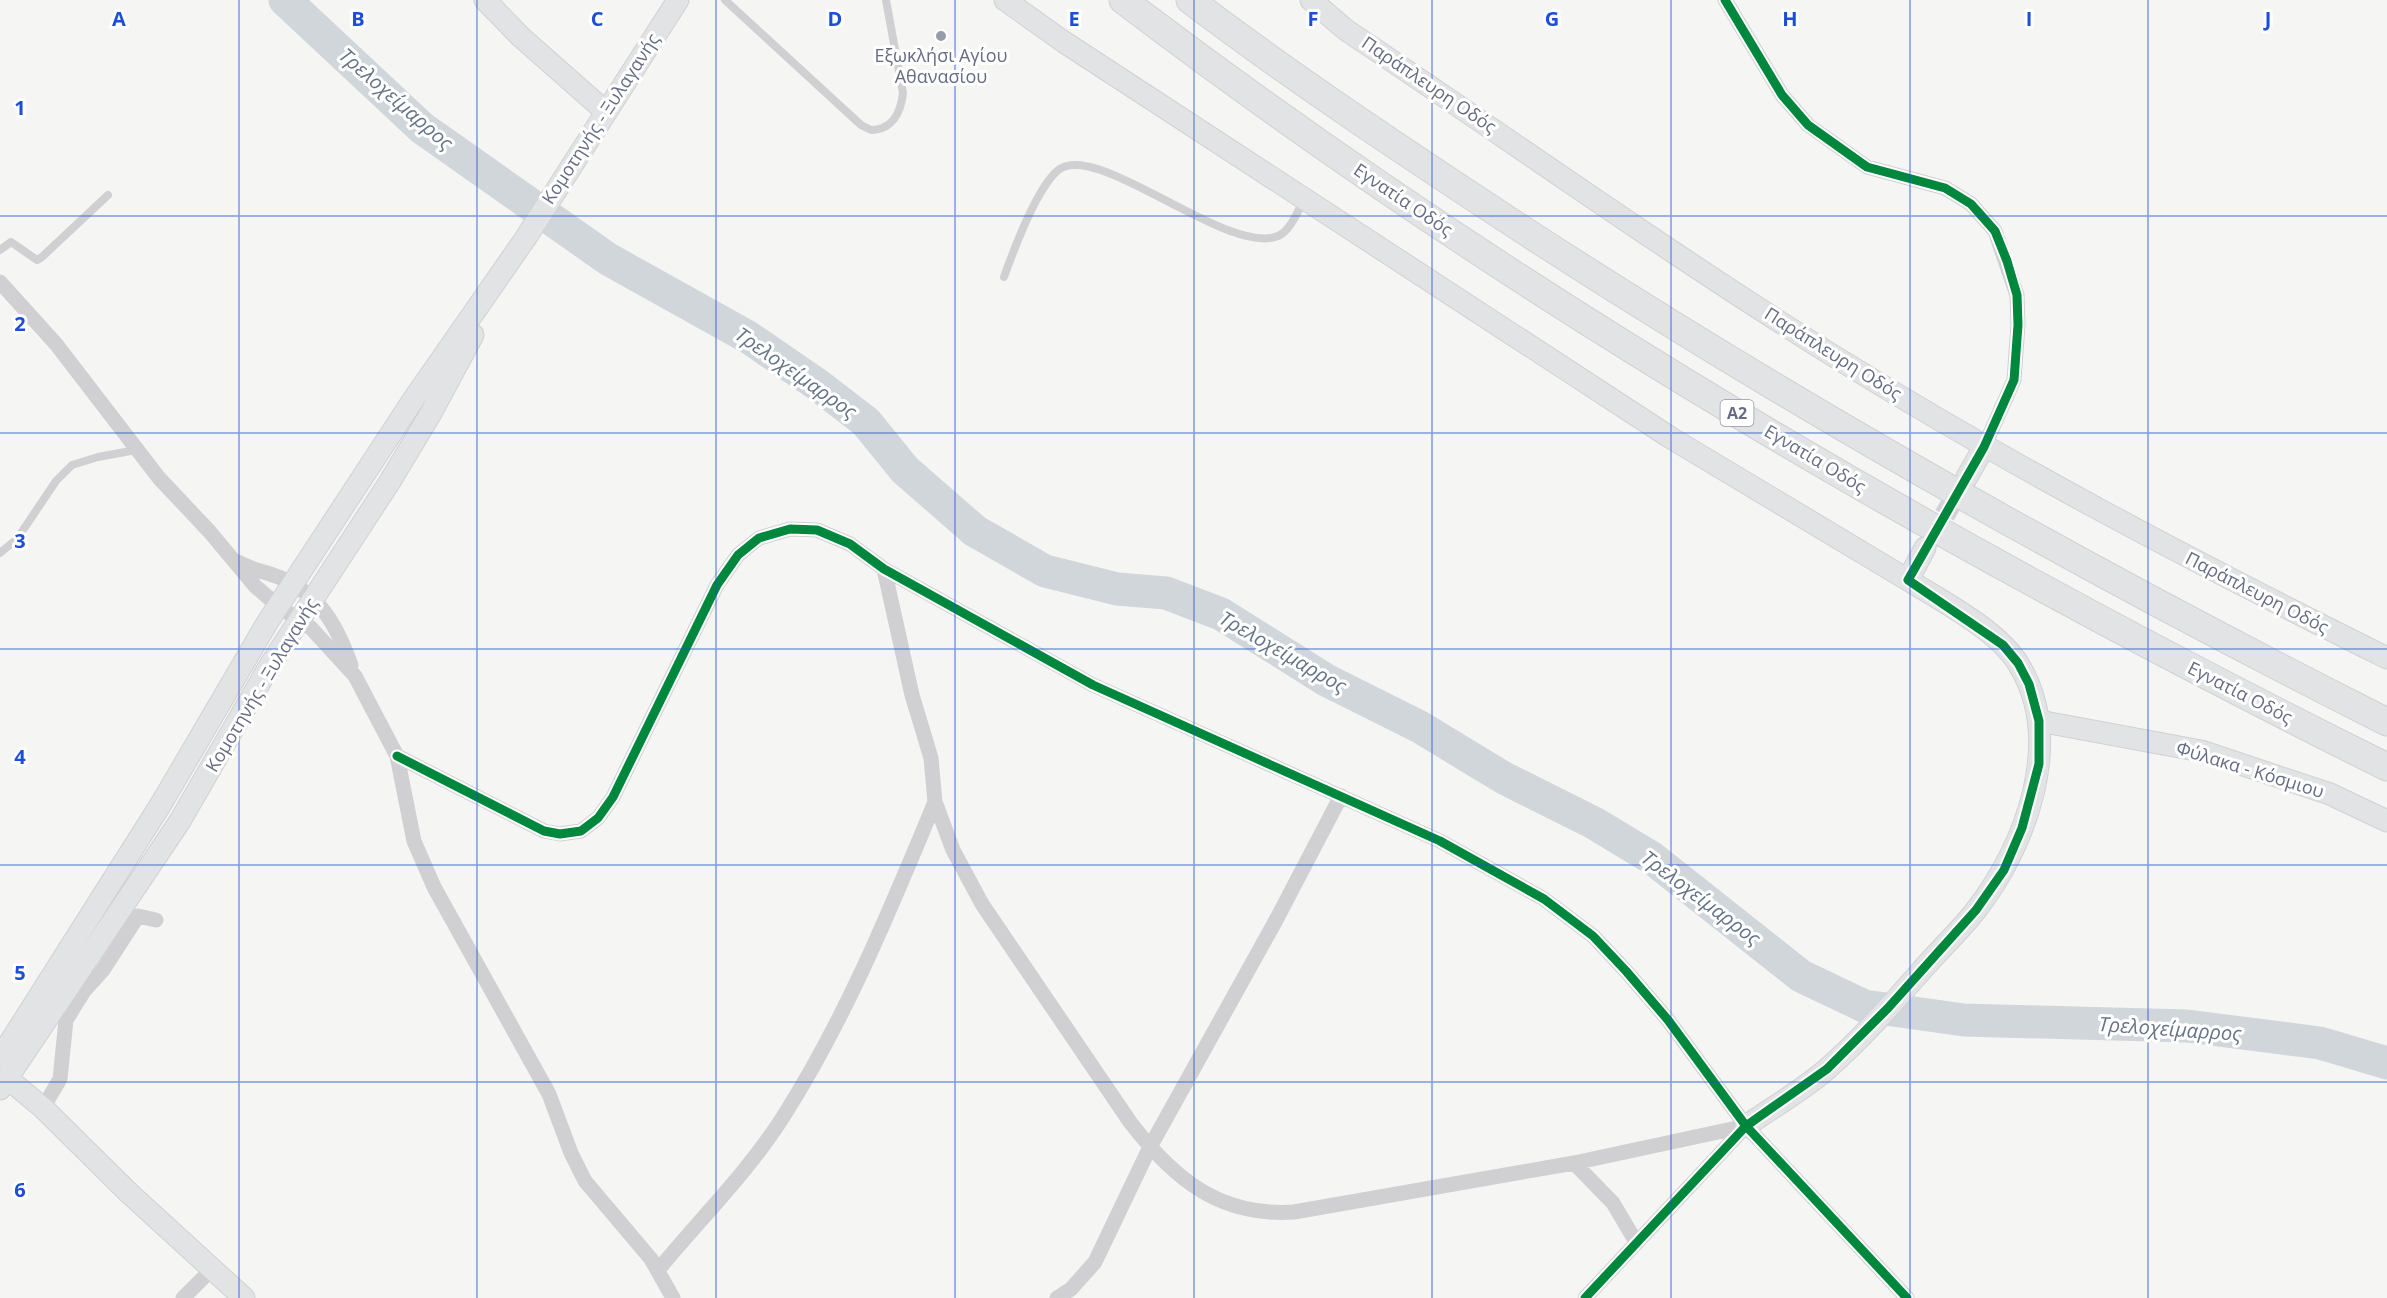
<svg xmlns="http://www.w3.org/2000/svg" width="2387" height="1298" font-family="'Open Sans',sans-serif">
	<rect width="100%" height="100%" fill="#f5f5f4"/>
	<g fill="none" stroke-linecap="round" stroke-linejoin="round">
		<path stroke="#d1d6db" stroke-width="33" d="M285,0L422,128L608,259L748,337L818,385L866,422L905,470L975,531L1045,571L1117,589L1166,593L1221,614L1326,680L1420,727L1504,778L1594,823L1652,858L1801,976L1864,1006L1964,1020L2187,1026L2320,1043L2387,1063"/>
		<path stroke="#d1d3d8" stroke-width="21" stroke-dasharray="21 10" stroke-linecap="butt" d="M1929,542L1965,480"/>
		<defs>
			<path id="secondary" d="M485,0L521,37L606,112
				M1005,0L1064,42L1671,438L1908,580
				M1311,0L1346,30C1512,141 1675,258 1845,363C2020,471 2202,566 2387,658
				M1967,477L1984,447
				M2039,721L2201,751L2330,794L2387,821
				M0,1058L161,804L267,623L413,400L525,239L678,0
				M7,1078L43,1108L129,1193L244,1298
				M0,1089L180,821L270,665L389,483L431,413L473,335
				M1746,1126C1773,1107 1803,1090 1827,1069C1861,1039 1892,1004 1922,970C1939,950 1960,931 1976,910C2026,846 2065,741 2019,665C1998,630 1943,602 1908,580L1925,548"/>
			<path id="highway" d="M1123,0C1516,299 1946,548 2387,767
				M1190,0C1293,78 1400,149 1508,220C1791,405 2085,570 2387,722"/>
		</defs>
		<use href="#secondary" stroke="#d1d1d3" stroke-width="23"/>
		<use href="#highway" stroke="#d1d1d2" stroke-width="29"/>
		<path stroke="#d0d0d2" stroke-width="8" d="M725,0L861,125L871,130C893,130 901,111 903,93L886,0
			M0,250L11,242L37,260L42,257L108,195
			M1004,277C1014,249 1036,190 1057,171C1094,137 1227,257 1278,236C1290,231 1298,211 1304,200
			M0,553L17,539L56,481L72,465L98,457L136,450"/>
		<path stroke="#d0d0d2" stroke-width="15" d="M1725,0L1782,95L1808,125L1867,167L1945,188L1971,204L1995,231L2017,295L2018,325L2014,380L1984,447
			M0,282L56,344L159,478L209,531L255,586L278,606L311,628L355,676L397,756L414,841L434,887L549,1094L571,1153L585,1181L651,1259L673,1298
			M238,562C252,570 267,572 281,578C321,596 337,626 351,665
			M884,569L912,695L931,758L935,802L953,850L982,904L1130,1122C1173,1178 1219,1217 1294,1212L1574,1163L1746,1126
			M397,756L544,831L560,834L581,831L598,818L613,797L717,585L738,555L759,538L790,529L817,530L850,544L884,569L1093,685L1440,841L1544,899L1593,936L1626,971L1668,1020L1746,1126L1907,1298
			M43,1108L60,1079L66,1020L84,991L103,970L138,916L156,920
			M1574,1163L1613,1203L1636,1242
			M659,1269C700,1219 748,1172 783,1117C846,1018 890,910 935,802
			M183,1298L212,1269
			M1057,1298L1071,1289L1095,1262L1150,1147L1275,922L1341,796
			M1585,1298L1746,1126"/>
		<use href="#secondary" stroke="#e2e3e4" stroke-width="21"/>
		<use href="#highway" stroke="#e2e3e4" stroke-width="27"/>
		<defs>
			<path id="cycleway" d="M397,756L544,831L560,834L581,831L598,818L613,797L717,585L738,555L759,538L790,529L817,530L850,544L884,569L1093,685L1440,841L1544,899L1593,936L1626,971L1668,1020L1746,1126L1907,1298
				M1585,1298L1746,1126L1827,1069L1888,1008L1976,910L2004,870L2022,828L2039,764V721L2029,684L2018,663L2003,645L1908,580L1984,447L2014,380L2018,325L2017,295L2007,261L1995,231L1971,204L1945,188L1867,167L1808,125L1782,95L1725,0"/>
		</defs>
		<use href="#cycleway" stroke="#fff" stroke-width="13"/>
		<use href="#cycleway" stroke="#00873e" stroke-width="9"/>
	</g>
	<path fill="none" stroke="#1d4ed8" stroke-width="1.5" stroke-opacity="0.55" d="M239,0V1298M477,0V1298M716,0V1298M955,0V1298M1194,0V1298M1432,0V1298M1671,0V1298M1910,0V1298M2148,0V1298M0,216H2387M0,433H2387M0,649H2387M0,865H2387M0,1082H2387"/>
	<circle fill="#979cab" stroke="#fff" stroke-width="2" cx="941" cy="36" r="6"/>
	<g text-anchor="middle" stroke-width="6" stroke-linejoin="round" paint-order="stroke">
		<rect fill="#fff" stroke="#9398a9" stroke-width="1.5" x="1720.5" y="400" width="33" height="26" rx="4.5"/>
		<g font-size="16" font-weight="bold" fill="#656c84">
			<text x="1737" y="419">Α2</text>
		</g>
		<g font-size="18" fill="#656c84" stroke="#fff">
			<text x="941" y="62">Εξωκλήσι Αγίου<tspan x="941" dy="21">Αθανασίου</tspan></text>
		</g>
		<g font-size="18" fill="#656c84" stroke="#fff">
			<text transform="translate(1429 85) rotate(34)" y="6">Παράπλευρη Οδός</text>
			<text transform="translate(601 119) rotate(-57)" y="6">Κομοτηνής - Ξυλαγανής</text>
			<text transform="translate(1403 200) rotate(34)" y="6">Εγνατία Οδός</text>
			<text transform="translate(1833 354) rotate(32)" y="6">Παράπλευρη Οδός</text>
			<text transform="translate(1815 459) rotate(31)" y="6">Εγνατία Οδός</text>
			<text transform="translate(2257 593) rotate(27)" y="6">Παράπλευρη Οδός</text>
			<text transform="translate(262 685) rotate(-59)" y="6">Κομοτηνής - Ξυλαγανής</text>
			<text transform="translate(2240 693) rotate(27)" y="6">Εγνατία Οδός</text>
			<text transform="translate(2250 770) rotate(17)" y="6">Φύλακα - Κόσμιου</text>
		</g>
		<g font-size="20" font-style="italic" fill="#667487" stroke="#fff">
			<text transform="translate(396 99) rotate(41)" y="7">Τρελοχείμαρρος</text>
			<text transform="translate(796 373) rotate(35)" y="7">Τρελοχείμαρρος</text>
			<text transform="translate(1283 652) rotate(30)" y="7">Τρελοχείμαρρος</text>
			<text transform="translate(1701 898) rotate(37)" y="7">Τρελοχείμαρρος</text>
			<text transform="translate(2170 1029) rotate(4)" y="7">Τρελοχείμαρρος</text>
		</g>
	</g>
	<g font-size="20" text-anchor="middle" font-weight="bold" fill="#1d4ed8" stroke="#fff" stroke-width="6" stroke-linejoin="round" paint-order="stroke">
		<text x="119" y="26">A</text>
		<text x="358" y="26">B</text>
		<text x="597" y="26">C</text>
		<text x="835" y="26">D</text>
		<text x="1074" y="26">E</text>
		<text x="1313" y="26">F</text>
		<text x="1552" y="26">G</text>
		<text x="1790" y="26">H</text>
		<text x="2029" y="26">I</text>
		<text x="2268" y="26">J</text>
		<text x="20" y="115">1</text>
		<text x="20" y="331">2</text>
		<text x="20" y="548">3</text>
		<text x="20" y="764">4</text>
		<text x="20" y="980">5</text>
		<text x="20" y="1197">6</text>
	</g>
</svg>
